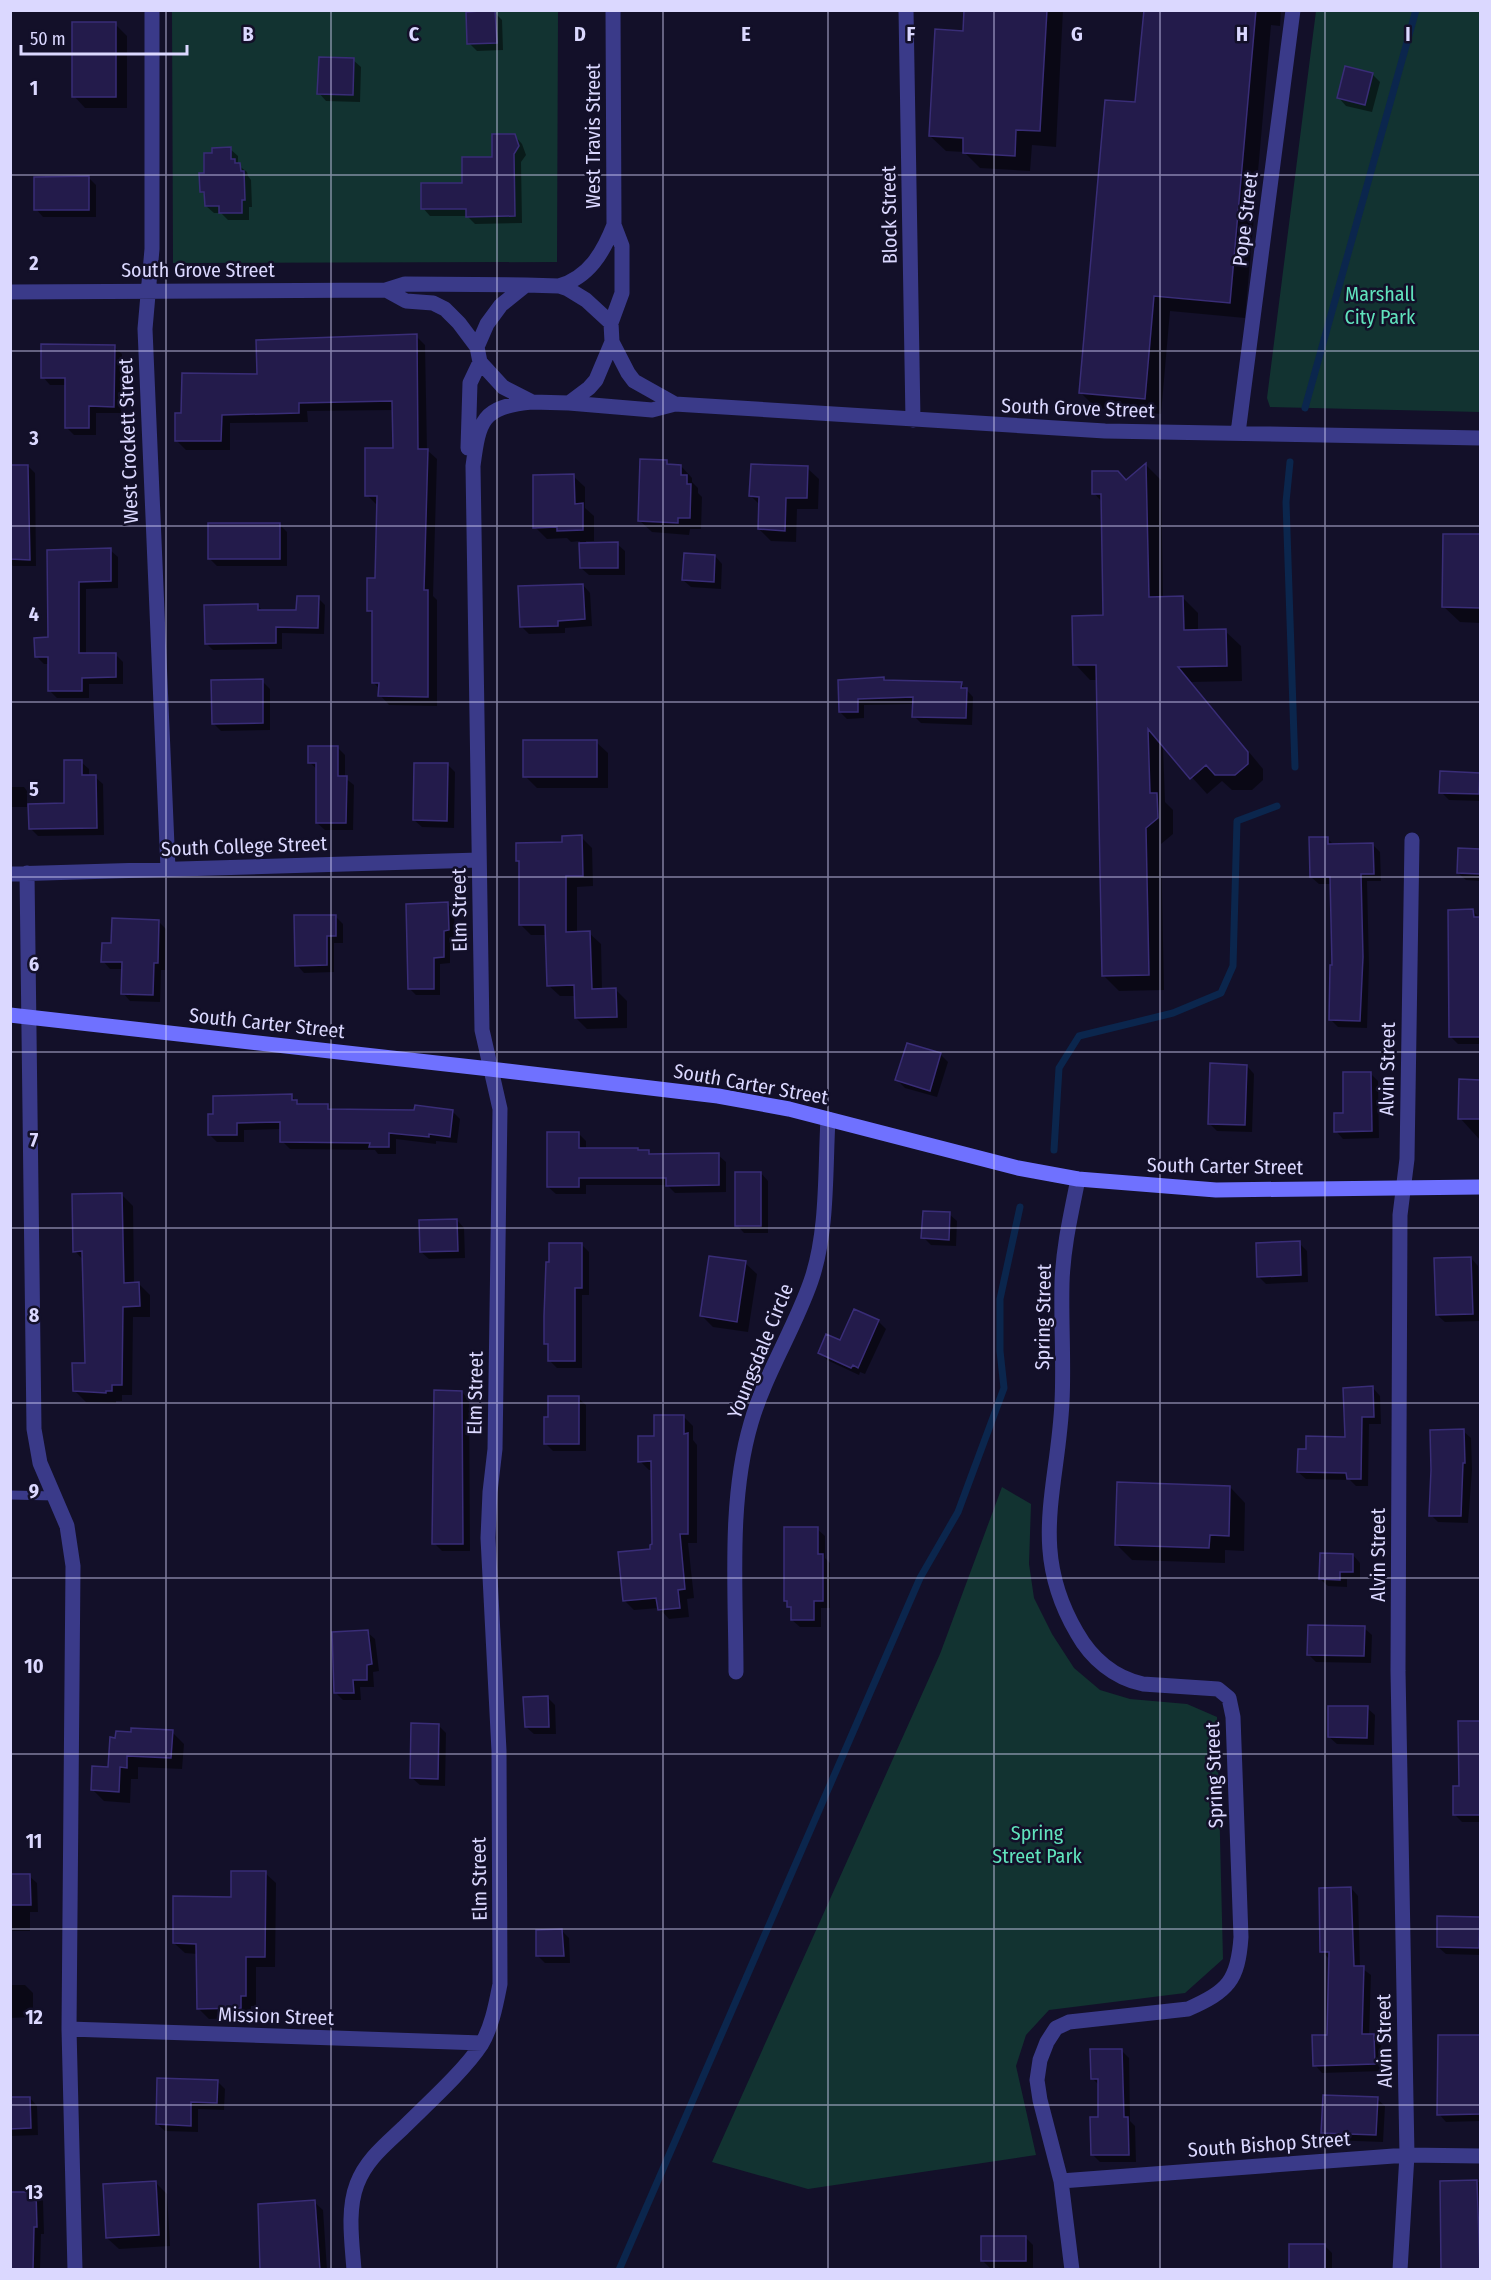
<svg xmlns="http://www.w3.org/2000/svg" width="1491" height="2280" font-family="'Fira Sans Condensed',sans-serif">
	<rect width="100%" height="100%" fill="#131029"/>
	<path fill="#123331" d="M1316,11H1480V412L1270,407L1267,398Z
		M172,12H558L557,262L173,263Z
		M1002,1487L1031,1504L1029,1564L1034,1598L1052,1634L1074,1668L1100,1690L1130,1699L1187,1704L1217,1717L1223,1959L1185,1993L1049,2010L1026,2035L1016,2066L1036,2155L808,2189L712,2162L940,1654Z"/>
	<path fill="#0007" d="M965,10H1063L1056,147L1032,145L1030,171L980,168L964,152L946,151L930,136L964,33Z
		M1145,10H1281L1280,26L1271,25L1245,318L1170,311L1161,414L1096,408L1080,392L1137,104Z
		M494,12L502,20L503,50L477,51L469,43Z
		M115,24L127,36V108H85L74,96Z
		M353,60L361,67L360,102L326,101L319,93Z
		M1372,74L1380,82L1372,112L1346,106L1339,98Z
		M515,136L522,144L526,155L521,162L522,223L475,224L467,216H430L423,208L463,184L494,158Z
		M230,149L238,156V165L247,172L248,176L251,180L252,207H249V220H228L221,213H214L206,206V196L201,191L206,174Z
		M89,178L96,185V217H43L36,209Z
		M416,336L425,345L427,450L437,459L433,596L437,600V706L389,705L380,695V689L373,682L374,616L368,610L376,580L379,504H376L367,495L394,450V410L307,411L308,422L230,423V450H186L176,440L182,414L259,376Z
		M114,347L122,354L121,413H96V435H74L66,427L67,385H50L43,377Z
		M666,462L670,466H681L692,478V482L698,488V493L702,497L701,529H690L689,535L652,532L640,521Z
		M1146,465L1161,480L1163,598L1182,597L1198,613V631H1225L1241,646L1242,681L1191,682L1263,769V780L1252,790H1232L1222,781L1207,794L1163,745L1165,802L1173,810V834L1161,844L1164,990L1119,991L1103,975L1097,680H1090L1075,664L1104,617L1102,502L1094,493L1127,481Z
		M10,466H28L35,473L36,566H13L10,563Z
		M807,468L819,479L818,509H797L796,542L771,541L759,529L760,505L751,496Z
		M573,476L585,487V508L594,516V541H586V544H617L625,551V575H589L581,568L580,541L571,542L567,538L547,539L535,527Z
		M279,524L287,532V566H217L210,559Z
		M1445,535L1480,536V623L1460,622L1444,607Z
		M110,550L118,557V588L86,589V655L115,654L123,662V684H89V698H57L50,691V664H44L37,657L49,639V551Z
		M715,556L722,564L721,589L691,587L683,580Z
		M583,585L590,593L592,626L565,628V633L529,634L522,627Z
		M318,598L325,605L324,634L282,633V649L213,650L206,643L257,605L264,612L298,611Z
		M883,679L886,681L961,684L973,697L972,725L921,723L914,716V704L864,705V718L847,719L840,712Z
		M262,681L270,689V730L221,731L213,723Z
		M596,742L608,753V788H537L525,776Z
		M337,747L345,755V778L354,785L353,830H325L317,823L318,770L309,762Z
		M81,762L89,769V777H95L103,784L104,835L38,836L30,828L66,805Z
		M448,765L455,772L454,828L422,827L414,820Z
		M1479,774L1480,801L1449,800L1441,792Z
		M10,787H24L27,791V807H10Z
		M581,837L592,848L593,886L577,887V933H589L601,944L602,990H616L627,1001V1028L587,1029L576,1018V996H560L548,985L547,935H531L520,924V862L518,860Z
		M1327,838L1334,845H1373L1380,852L1381,881H1367L1369,965L1367,1028L1338,1027L1330,1019L1334,967L1332,884H1319L1311,877Z
		M1459,850L1480,851V881L1466,880L1458,873Z
		M448,904L454,911L455,937H450V963L440,964V995H416L409,988Z
		M1473,911L1480,918V1044H1458L1451,1037Z
		M335,916L343,924V943H334V972L304,973L297,965Z
		M158,921L166,929L165,970H161L160,1002L130,1001L123,993L124,969H110L103,961L113,945Z
		M940,1054L948,1062L937,1097L905,1088L897,1080Z
		M1247,1066L1254,1074L1252,1132L1217,1131L1210,1124Z
		M1371,1074L1378,1081L1379,1138L1343,1139L1336,1131Z
		M1461,1081H1480V1140L1460,1118Z
		M292,1096L299,1105L327,1106L332,1111H452L460,1119L457,1143L436,1141V1144L396,1139V1154H378L375,1150L290,1149L282,1141V1129L244,1130V1142H217L210,1135Z
		M578,1133L586,1141V1149L648,1152L652,1155H718L726,1162V1192L675,1193L667,1185H586V1194H556L548,1187Z
		M761,1173L768,1181V1233H744L737,1225Z
		M122,1195L133,1206L134,1284H139L150,1295V1317H133L132,1395H122V1401H116V1403L86,1402L75,1391L86,1364L84,1261L75,1251Z
		M949,1214L957,1221L956,1246L931,1245L923,1237Z
		M457,1220L464,1228L465,1258L429,1259L421,1252Z
		M1299,1243L1307,1251L1308,1282L1266,1284L1258,1276Z
		M581,1244L589,1252V1295H582V1368H557L550,1361V1347L546,1344Z
		M1471,1258L1478,1266L1480,1321L1445,1322L1437,1315Z
		M745,1263L757,1274L748,1332L713,1327L701,1315Z
		M855,1311L879,1322L886,1329L865,1374L860,1372L859,1375L827,1360L820,1352L840,1342Z
		M1373,1388L1380,1396L1381,1424H1369L1368,1486H1356L1350,1480L1306,1479L1298,1472L1307,1451L1347,1439Z
		M462,1392L469,1400L470,1551H442L434,1543Z
		M578,1398L586,1405V1451H553L545,1443L549,1418Z
		M683,1416L693,1426V1440L697,1445V1543H688L694,1598L687,1599L689,1617L669,1619L659,1608L634,1610L625,1601L654,1546L653,1470H649L640,1461L656,1437Z
		M1463,1431L1471,1438L1472,1470L1468,1523L1438,1522L1431,1515Z
		M1230,1487L1245,1503L1244,1551L1225,1550V1563L1132,1560L1116,1544Z
		M817,1529L825,1536V1558L830,1563V1608H821V1627H800L792,1620V1610L786,1600Z
		M1353,1555L1360,1563V1579H1347V1587L1328,1586L1320,1579Z
		M1364,1628L1372,1635L1371,1663L1316,1662L1309,1655Z
		M367,1632L375,1639L379,1671L373,1672L374,1687H360L361,1700H343L336,1693Z
		M547,1697L555,1705L556,1734H534L526,1727Z
		M1367,1708L1375,1715L1374,1745L1337,1744L1329,1737Z
		M1459,1722H1480V1822H1462L1454,1814L1460,1788Z
		M438,1725L446,1733L445,1786L420,1785L412,1778Z
		M172,1732L184,1744L182,1769L138,1767V1779H131L130,1803L104,1801L92,1789L110,1768L112,1739Z
		M265,1873L276,1883L275,1967H256V2006H251V2018L209,2019L198,2008L197,1954L185,1953L174,1943Z
		M10,1876H29L37,1883L38,1912H30V1931H13L10,1929Z
		M1351,1888L1358,1896L1360,1967L1371,1975L1369,2035H1374L1381,2043L1382,2071L1322,2073L1315,2065L1328,2036L1329,1959L1322,1951Z
		M1479,1918L1480,1955L1446,1954L1438,1947Z
		M562,1931L569,1938L570,1963H545L538,1956Z
		M10,1985H25L33,1993V2017L10,2018Z
		M1439,2036L1480,2037V2121L1446,2122L1439,2114Z
		M1121,2050L1129,2058L1130,2121L1135,2126L1136,2162H1100L1093,2155L1100,2119L1099,2085L1093,2079Z
		M217,2081L225,2089L224,2110L198,2109V2132L165,2131L157,2124Z
		M10,2098H30L37,2106L38,2135L10,2136Z
		M1377,2099L1385,2106L1383,2142L1330,2140L1323,2133Z
		M155,2182L167,2194L170,2246L119,2249L107,2238Z
		M1480,2182V2270H1442L1441,2183Z
		M35,2193L43,2201L44,2234H41L40,2270H10Z
		M314,2202L323,2210L327,2270H260L262,2239Z
		M1025,2237L1033,2245V2268H990L983,2261Z
		M1325,2246L1332,2253V2270H1290Z"/>
	<g fill="none" stroke-linecap="round" stroke-linejoin="round">
		<path stroke="#0b264d" stroke-width="7" d="M1305,408L1416,10
			M1290,462L1286,502L1295,767
			M1054,1150L1059,1068L1079,1036L1173,1013L1221,993L1233,966L1237,821L1277,806
			M619,2270L920,1578L958,1512L1004,1388L1000,1351V1299L1020,1207"/>
	</g>
	<path fill="#231b4b" stroke="#392d77" stroke-width="1.5" d="M495,10L497,43L467,44L466,12Z
		M964,10H1047L1040,131L1016,130L1015,156L963,153V138L929,136L935,29L963,31Z
		M1144,10H1256L1230,303L1154,296L1145,399L1079,393L1105,100L1135,102Z
		M72,22H116V97H72Z
		M319,57L354,58L353,95L317,94Z
		M1345,66L1373,73L1365,105L1337,98Z
		M492,134H515L519,146L514,154L515,216L466,217V209H421V183H462V157H492Z
		M231,147V159H235V163H240L241,171H244L245,200H242V213H219V206H205L204,192H200L199,173H204V153H212V148Z
		M89,176V210H34V177Z
		M417,334L418,449H428L424,590H428V697L378,696L379,683H372V611H367V578H375L377,496H365V448H393L392,401L299,403V413L222,415L221,441H175V413H181L182,373L257,374L256,340Z
		M41,344L115,345L114,407L89,406V428H65V378H41Z
		M640,459L667,460V464L681,465V475H687V484H691L690,518H678V523L638,521Z
		M1146,463L1149,597L1183,596L1184,630L1226,629L1227,666L1178,667L1248,752V764L1235,775H1215L1206,765L1190,779L1148,729L1150,793H1157L1158,818L1146,828L1149,975L1102,976L1096,665H1073L1072,616L1103,615L1101,494H1092V471H1118L1126,480Z
		M751,464L808,466L807,498H786L785,531L758,529L759,497L749,496Z
		M10,465H28L30,560L10,559Z
		M574,474L575,504L583,503V530L557,531V527L533,528V475Z
		M208,523H280V559H208Z
		M1443,534H1480V608L1442,607Z
		M618,542V568H580L579,543Z
		M111,548V581L79,582V653H116V677L82,678V691H48V657H35L34,638L48,637L47,550Z
		M684,553L715,555L714,582L682,580Z
		M583,584L585,619L558,621V626L520,627L518,586Z
		M297,596H319L318,628L276,627V643L205,644L204,605L258,604V610H296Z
		M884,677V680L962,682L961,688H967L966,718L912,717L913,697L858,699V712H839L838,680Z
		M263,679V723L212,724L211,680Z
		M523,740H597V777H523Z
		M308,746H338V776H347L346,823H316V763H308Z
		M64,760H82V775H96L97,828L29,829L28,804L64,803Z
		M414,763H448L447,821L413,820Z
		M1440,771L1480,773L1479,794L1439,793Z
		M582,835L583,876H566V932L590,931L592,989L616,988L617,1017L575,1018L574,985L547,986L545,925H519V861H516V843L562,842V836Z
		M1309,837H1328V844L1373,843L1374,874H1361L1363,957L1360,1021L1329,1020L1330,965H1332L1330,877H1310Z
		M1458,848L1480,849V874L1457,873Z
		M448,902L449,930L444,931V957L434,958V989H408L406,904Z
		M1473,909L1474,917H1480V1037H1449L1448,910Z
		M294,915H336V936H327V965L295,966Z
		M112,918L159,920L158,963H154L153,995L121,994L122,962H101L102,943H111Z
		M907,1043L941,1053L930,1091L895,1080Z
		M1210,1063L1247,1065L1245,1125L1208,1124Z
		M1343,1072H1371L1372,1131L1334,1132V1113H1343Z
		M1459,1079L1480,1080V1119H1458Z
		M292,1094V1100H297V1104H328V1109L414,1110L415,1105L453,1110L450,1137L429,1134V1137L389,1133V1147H369L370,1143L280,1142V1122L237,1123V1135H208V1114H213V1096Z
		M547,1132H579V1148H638V1150H649V1154L719,1153V1185L666,1186V1178H579V1187H547Z
		M735,1172H761V1226H735Z
		M122,1193L124,1283L139,1282L140,1306L123,1307L122,1385H112V1391H106V1393L73,1391L72,1363H85L82,1251L73,1252L72,1194Z
		M923,1211L950,1212L949,1240L921,1238Z
		M457,1219L458,1251L420,1252L419,1220Z
		M1300,1241L1301,1275L1257,1277L1256,1243Z
		M549,1243H582V1288H575V1361H548V1344H544V1316L546,1262H549Z
		M709,1256L746,1261L737,1322L700,1316Z
		M1471,1257L1473,1314L1436,1315L1434,1258Z
		M854,1309L879,1320L858,1368L853,1365L851,1368L818,1353L826,1334L840,1340Z
		M1373,1386L1374,1417H1362L1361,1479H1347L1346,1473L1297,1472L1298,1449H1306V1436L1345,1437L1343,1388Z
		M434,1390L462,1391L463,1544H432Z
		M548,1396H579V1444H544V1417H548Z
		M654,1415H684V1434L688,1433V1534H680L685,1589L678,1590L680,1608L658,1610L656,1598L623,1601L618,1552L650,1549V1545L652,1544L651,1461L638,1462V1436H654Z
		M1464,1429L1465,1463H1463L1461,1516H1429L1431,1470L1430,1430Z
		M1117,1482L1230,1486L1229,1536L1210,1535L1209,1548L1115,1545Z
		M784,1527H818V1554H823V1601H814V1620H791V1607H787V1601H784Z
		M1320,1553L1353,1554V1572H1340V1580L1319,1579Z
		M1308,1625L1365,1626L1364,1656L1307,1655Z
		M368,1630L372,1664L367,1665V1680H353L354,1693H334L332,1632Z
		M548,1696L549,1727H525L523,1697Z
		M1328,1706H1368L1367,1738L1328,1737Z
		M1458,1721H1480V1815H1453V1786H1459Z
		M411,1723L439,1724L438,1779L410,1778Z
		M131,1728L173,1730L171,1758L127,1756V1768L120,1767L119,1792L91,1790L92,1766L108,1767L110,1737L115,1738L116,1731L131,1732Z
		M231,1871H266L265,1957H246V1996H241V2008L197,2009L196,1944L173,1943V1896L231,1897Z
		M10,1874H30L31,1905H10Z
		M1351,1887L1354,1966H1364L1362,2034H1374L1375,2064L1313,2066L1312,2035H1327L1329,1952H1320L1319,1888Z
		M1437,1916L1480,1917L1479,1948L1437,1947Z
		M562,1929L564,1956H536V1930Z
		M1438,2035H1480V2114L1437,2115Z
		M1090,2049H1122L1124,2117H1128L1129,2155H1091L1090,2117H1098V2079H1091Z
		M157,2078L218,2080L217,2103L191,2102V2126L156,2124Z
		M1323,2095L1378,2097L1376,2135L1321,2133Z
		M10,2097H30L31,2128L10,2129Z
		M1477,2180L1480,2270L1441,2269L1440,2181Z
		M156,2181L159,2235L106,2238L103,2184Z
		M10,2192H36L37,2227H34L33,2270H10Z
		M315,2200L320,2270H260L258,2204Z
		M981,2236H1026V2261H981Z
		M1289,2244H1325V2270H1289Z"/>
	<g fill="none" stroke-linecap="round" stroke-linejoin="round">
		<path stroke="#3a3a89" stroke-width="9" d="M10,1495L55,1496"/>
		<path stroke="#3a3a89" stroke-width="15" d="M152,10V249L145,329L168,869
			M906,10L913,420
			M559,286C589,277 603,253 614,225L613,10
			M10,292L386,290
			M611,323L586,300L568,289L559,286L526,285L501,305L487,324L477,347L480,362L503,387L532,402L569,403L589,388L596,380L612,342L611,323L622,293V246L614,225
			M612,342L628,373L634,381L675,404
			M477,347L459,323L445,309L433,303L406,301L386,290L405,284L526,285
			M569,403L652,410L675,404L1105,431L1480,438
			M1238,433L1293,10
			M468,448L470,383L480,362
			M27,873L34,1429L40,1463L67,1526L73,1566L69,2029L75,2270
			M10,874L479,860
			M736,1672C736,1591 728,1501 751,1423C765,1374 794,1330 811,1281C828,1232 825,1171 828,1119
			M69,2029L482,2043
			M1061,2181L1407,2155L1480,2156
			M354,2270C352,2242 347,2210 357,2184C366,2160 385,2145 403,2128C426,2105 464,2071 481,2045C492,2027 496,2004 500,1984L499,1751L488,1538L490,1492L495,1449L500,1109L482,1030L473,466C479,420 482,407 532,402
			M1072,2270L1061,2181L1040,2100L1037,2080L1040,2060L1047,2042L1056,2028L1069,2022L1188,2009C1228,1991 1238,1981 1241,1937L1233,1717L1229,1698L1218,1689L1143,1684C1114,1678 1091,1658 1077,1633C1028,1550 1058,1489 1062,1402C1064,1362 1061,1323 1062,1283C1063,1248 1071,1214 1078,1179
			M1400,2270L1407,2155L1398,1671L1400,1215L1407,1159L1412,840"/>
		<path stroke="#6f71ff" stroke-width="15" d="M10,1015L490,1069L718,1096L789,1109L1018,1168L1078,1179L1216,1190L1480,1187"/>
	</g>
	<path fill="none" stroke="#dbd8ff" stroke-width="1.5" stroke-opacity="0.55" d="M166,10V2270M331,10V2270M497,10V2270M663,10V2270M828,10V2270M994,10V2270M1160,10V2270M1325,10V2270M10,175H1480M10,351H1480M10,526H1480M10,702H1480M10,877H1480M10,1052H1480M10,1228H1480M10,1403H1480M10,1578H1480M10,1754H1480M10,1929H1480M10,2105H1480"/>
	<g text-anchor="middle" stroke-width="5" stroke-linejoin="round" paint-order="stroke">
		<g font-size="20" fill="#dbd8ff" stroke="#131029">
			<text transform="translate(593 136) rotate(-90)" y="7">West Travis Street</text>
			<text transform="translate(889 215) rotate(-91)" y="7">Block Street</text>
			<text transform="translate(1245 219) rotate(-83)" y="7">Pope Street</text>
			<text x="198" y="277">South Grove Street</text>
			<text transform="translate(1078 408) rotate(2)" y="7">South Grove Street</text>
			<text transform="translate(128 441) rotate(-92)" y="7">West Crockett Street</text>
			<text transform="translate(244 846) rotate(-2)" y="7">South College Street</text>
			<text transform="translate(459 910) rotate(-91)" y="7">Elm Street</text>
			<text transform="translate(267 1023) rotate(6)" y="7">South Carter Street</text>
			<text transform="translate(1387 1069) rotate(-89)" y="7">Alvin Street</text>
			<text transform="translate(751 1084) rotate(10)" y="7">South Carter Street</text>
			<text transform="translate(1225 1166) rotate(1)" y="7">South Carter Street</text>
			<text transform="translate(1043 1317) rotate(-89)" y="7">Spring Street</text>
			<text transform="translate(760 1351) rotate(-68)" y="7">Youngsdale Circle</text>
			<text transform="translate(475 1393) rotate(-89)" y="7">Elm Street</text>
			<text transform="translate(1378 1555) rotate(-90)" y="7">Alvin Street</text>
			<text transform="translate(1214 1775) rotate(-92)" y="7">Spring Street</text>
			<text transform="translate(479 1879) rotate(-91)" y="7">Elm Street</text>
			<text transform="translate(276 2016) rotate(2)" y="7">Mission Street</text>
			<text transform="translate(1384 2041) rotate(-91)" y="7">Alvin Street</text>
			<text transform="translate(1269 2144) rotate(-4)" y="7">South Bishop Street</text>
		</g>
		<g font-size="20" fill="#60e3bd" stroke="#131029">
			<text x="1380" y="301">Marshall<tspan x="1380" dy="23">City Park</tspan></text>
			<text x="1037" y="1840">Spring<tspan x="1037" dy="23">Street Park</tspan></text>
		</g>
	</g>
	<g font-size="20" text-anchor="middle" font-weight="bold" fill="#dbd8ff" stroke="#131029" stroke-width="5" stroke-linejoin="round" paint-order="stroke">
		<text x="248" y="41">B</text>
		<text x="414" y="41">C</text>
		<text x="580" y="41">D</text>
		<text x="746" y="41">E</text>
		<text x="911" y="41">F</text>
		<text x="1077" y="41">G</text>
		<text x="1242" y="41">H</text>
		<text x="1408" y="41">I</text>
		<text x="34" y="95">1</text>
		<text x="34" y="270">2</text>
		<text x="34" y="445">3</text>
		<text x="34" y="621">4</text>
		<text x="34" y="796">5</text>
		<text x="34" y="971">6</text>
		<text x="34" y="1147">7</text>
		<text x="34" y="1322">8</text>
		<text x="34" y="1498">9</text>
		<text x="34" y="1673">10</text>
		<text x="34" y="1848">11</text>
		<text x="34" y="2024">12</text>
		<text x="34" y="2199">13</text>
	</g>
	<rect width="1491" height="2280" fill="none" stroke="#dbd8ff" stroke-width="24"/>
	<path d="M21 45v9h166v-9" fill="none" stroke="#dbd8ff" stroke-width="3"/>
	<text x="30" y="45" font-size="18" fill="#dbd8ff" stroke="#131029" stroke-width="4.5" paint-order="stroke">50 m</text>
</svg>
